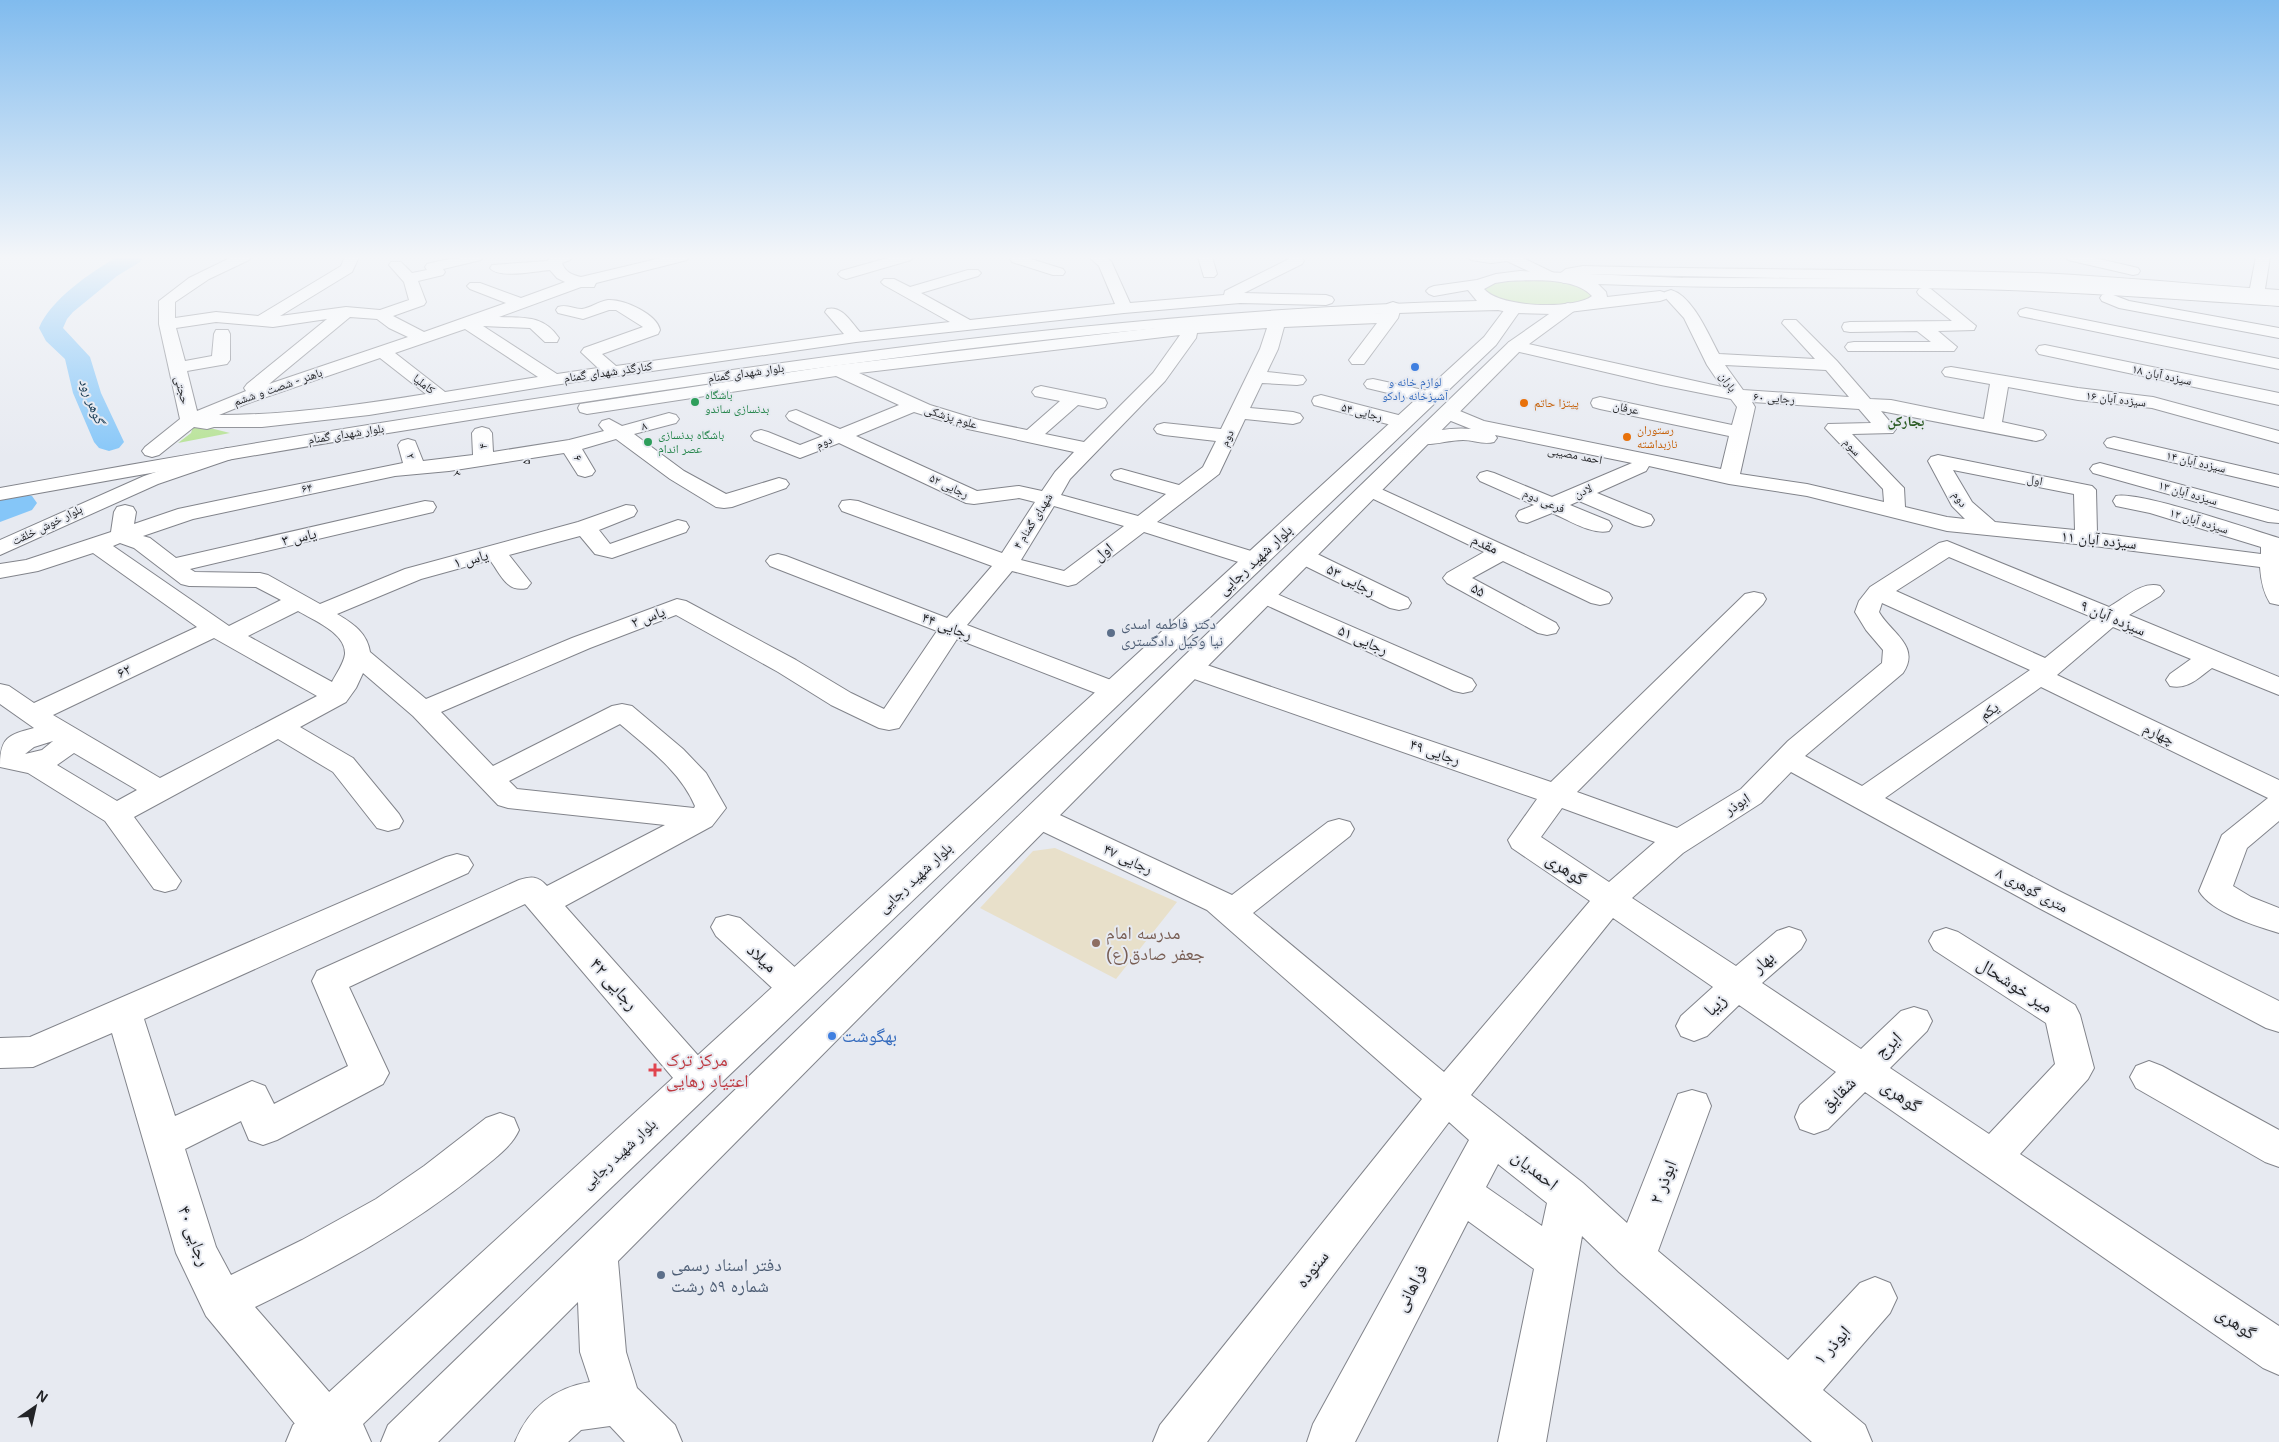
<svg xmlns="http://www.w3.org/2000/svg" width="2279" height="1442" font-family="Arial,'Noto Naskh Arabic',sans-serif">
	<rect width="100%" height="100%" fill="#e7eaf1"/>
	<path fill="#e8e0ca" d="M1055,848L1177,902L1116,979L980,908L1033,851Z"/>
	<path fill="#b6e294" d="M1519,279L1568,282L1592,291V297C1572,308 1520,310 1498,302C1493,300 1487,293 1483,289L1492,283Z
		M194,424L230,433L178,443L191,433Z"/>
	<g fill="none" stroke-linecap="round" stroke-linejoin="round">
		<path fill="#85c6f8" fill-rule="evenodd" d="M117,257H143L140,262L117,276L73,312L67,319L63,328L90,357L101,393L124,442L119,448L109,451L99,448L94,442L73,393L65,359L46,341L39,328C51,299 90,273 117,257Z
			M21,493L32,496L37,503L32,510L0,522V500Z"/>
		<defs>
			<path id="minor" d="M232,257H251L249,260L209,279L175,302V318L216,312L258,316L341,266L345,257H359L352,272L280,316L346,307L380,310L409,300L404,282L389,265L391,262H401L412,273L427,270L425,267L427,264C446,259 463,257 483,257L481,260L443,269L445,272L443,275L418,281L426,302L424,305L393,316L424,332L506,303L470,289L467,286L470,283H480L521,298L565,282L557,278L550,270C537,271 498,279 490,268L492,265L547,261L552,257H572L570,260L562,263C565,272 572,275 581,277L665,257H689L687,260L596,283L594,287H581L499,317C525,318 543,315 559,338L557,342H545L530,328L483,326L557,374L598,368L581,352L584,348L643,327L616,310H609L583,319L558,313L556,310L558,307C567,304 573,309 582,309C591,308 599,301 608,300C624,299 657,314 660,330L658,334L602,354L616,366L844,334L825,312L827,309C842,305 851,322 860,332L950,322L884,285L881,282L884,279H894L910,287L968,270H978L981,273L978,276L921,293L970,320L1115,304L1099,266L1089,257H1105L1111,261L1130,303L1224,295L1225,291L1289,259L1288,257H1302L1304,261L1302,264L1244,293L1326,295L1332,297L1334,300L1332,303L1326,305L1240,303L1124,313L856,342L554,385L369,415L262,427H214L207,429L194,427L159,455L152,457L145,455L142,451L145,447L180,419L159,324V301L189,278ZM350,317L377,319L389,328L408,337L269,384ZM327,319L247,384L244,388L246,391L197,411L187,371L227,364L230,360V334L228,330H216L214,334L212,356L185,361L176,328L216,322L273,327ZM465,329L538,377L445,392L395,353ZM380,358L426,394C357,405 288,415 219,415L246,404Z
				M891,257H913L911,260L846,279L841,277L838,274L841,271Z
				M1011,257H1032L1031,259L1063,269L1065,272L1063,275H1053L1012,262L1010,259Z
				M1198,257H1212L1217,274L1214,277H1204Z
				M1469,257H1521L1558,275L1566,269L1583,266C1734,270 1885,269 2036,273C2107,276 2179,283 2250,288L2256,257H2270L2265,289L2279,290V300L2038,283L1583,274L1576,276L1564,283L1558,280H1547L1507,261L1491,263L1471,260Z
				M2066,257H2091L2138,268L2140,271L2138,274L2133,275L2068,260Z
				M1925,287L1931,289L1976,326L1974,330L1938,331L1957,347L1954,351H1848L1845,347L1848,343L1854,342H1931L1917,331L1850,332L1844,331L1842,327L1844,323L1850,322L1952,321L1919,295L1917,292L1919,289Z
				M1671,290C1693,296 1709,336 1719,354L1815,359L1782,323L1784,320H1796L1837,361L1870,399L1891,400L1984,419L1990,384L1945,376L1942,372L1945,368L1951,367L2078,388L2153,397L2279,431V443L2152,408L2078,400L2008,387L2002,422L2043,431L2046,435L2043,439L2036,441L1881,411L1896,429L1893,433L1852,434L1900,484L1904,488L1905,507L1947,517L1965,519L1952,506L1928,461L1931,457L1938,455L2092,486L2096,490L2097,533L2261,554V547L2150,513L2116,506L2113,501L2116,496C2140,491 2249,529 2279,538V605L2270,603C2263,592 2261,580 2260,567L2086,545L1947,531L1807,496L1729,484L1649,466L1646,471L1597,493L1651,515L1654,520L1651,525L1643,527L1635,525L1579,501L1570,505L1609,521L1612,526L1609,531C1591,535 1569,520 1552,513L1527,523L1519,521L1516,516L1519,511L1534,505L1480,481L1477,477L1480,473L1487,471L1494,473L1552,497L1632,463L1495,435L1497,438L1494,442C1483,445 1474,440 1463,440C1447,440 1431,447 1415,443L1412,439L1415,435C1432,431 1454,427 1471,429L1441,417L1439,413L1441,409L1448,407L1455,409L1484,421L1721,469L1729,436L1600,409L1593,407L1591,403L1593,399L1600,397L1732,425L1737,407L1731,399L1661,385L1515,351L1509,350L1506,346L1509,342L1515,341L1722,387L1707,365L1684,318L1663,295L1665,292ZM1725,365L1826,370L1849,397L1743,390ZM1752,402L1859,409L1871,423L1828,424L1825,428L1883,489L1884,502L1807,484L1740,474L1755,407ZM1953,470L2074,494L2075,530L1995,522L1972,502Z
				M2108,293L2129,301L2279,328V338L2119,308L2102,301L2100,298L2102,295Z
				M1393,302L1399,304L1401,307L1398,318L1364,364H1352L1349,360L1377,323L1284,327L1278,349L1267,372L1303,376L1306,380L1303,384L1297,385L1262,383L1250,408L1293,412L1300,414L1303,418L1300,422L1293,424L1245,419L1219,474L1157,522L1264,555L1268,560L1264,565L1256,567L1248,565L1144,532L1076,584L1068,586L1012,571L967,625L1124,685L1128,691L1124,697L1115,699L1106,697L957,639L899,728L889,730L879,728L831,705L778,672L676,615L590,648L441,712L493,766L612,706L622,704L632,706L683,749L706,773L726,808L712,826L565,906L711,1070L717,1081L711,1092L698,1097L685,1092L525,904L349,987L389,1073L383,1084L277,1140L263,1145L249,1140L241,1121L185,1149L216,1247L231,1275L302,1240L376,1199L424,1166L486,1118L500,1113L514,1118L519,1130C511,1148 492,1160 477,1173C409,1228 334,1269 255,1307L344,1409L351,1426L344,1442H310L206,1316L176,1253L112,1033L33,1067L0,1068V1038L30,1037L446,857L457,854L468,857L473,865L468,873L144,1019L175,1116L252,1081L265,1086L274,1104L348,1066L312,981L317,971L519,880C531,876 538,876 547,886L665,825L508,808L498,805L413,716L363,673L356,688L346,702L300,727L353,758L399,814L403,821L399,828L388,831L377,828L333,772L278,739L134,817L181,881L176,889L165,892L154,889L105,821L28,773L0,767C0,738 7,735 34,728L0,704V684L9,686L34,703L197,627L93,553L38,571L0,578V564L26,560L111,532L114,512L117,507L125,505L133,507L136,512L134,524L178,509L216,501L403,463L398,445L401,441L408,439L415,441L423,461L473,455L472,433L475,429L482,427L489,429L492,433L493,452L569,440L604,431L599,425L602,421L609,419L622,426L669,413L676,415L679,419L676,423L634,434L684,471L726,494L779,478L786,480L789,484L786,488L732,507L724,508L716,507L670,479L616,439L582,449L595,471L592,475L585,477L578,475L564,453L449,471L395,476L193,519L143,536L150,538L176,558L425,501L433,502L436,507L433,512L190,569L195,572L260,573L268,575L320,604L405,569L578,522L626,505L634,506L637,511L634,516L599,530L610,544L678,520L686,522L689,527L686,532L612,558L595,554L580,536L509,555L531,583L527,588C507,593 501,575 490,560L421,579L337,614C354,624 367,633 370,652L426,699L572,638L677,599L686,601L796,660L851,693L884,709L937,631L770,566L766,561L770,556L778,554L786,556L947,618L992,566L842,511L839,506L842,501L850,500L858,501L1002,553L1035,502L1019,498L974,504L966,503L839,443L800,458L754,440L751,436L754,432L761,430L768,432L800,445L823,436L789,420L786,416L789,412L796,410L840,429L899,405L836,376L587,414L580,412L578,408L580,404L838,365L1189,324L1277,317L1383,313L1387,304ZM1267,328L1260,349L1221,429L1164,423L1157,425L1154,429L1157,433L1164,435L1216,441L1203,467L1179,485L1121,469L1114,471L1111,475L1114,479L1166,494L1138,516L1061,495L1070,479L1165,381L1196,338L1197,333ZM1180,335L1153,373L1084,442L1045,434L1078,405L1098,409L1105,407L1107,403L1105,399L1041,386L1035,388L1032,392L1035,396L1060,401L1027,430L979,420L930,405L859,373ZM914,412L968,429L1074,452L1055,472L1042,491L1019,486L977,491L856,436ZM1054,506L1124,526L1064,571L1021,560ZM120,543L134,548L181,584L189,586L256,587L281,600L229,626L113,546ZM298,611C313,620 346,633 345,654C344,663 336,674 332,682L248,636ZM214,638L317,696L160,778L53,715ZM620,724C648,748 680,771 695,806L694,808L517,789L509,781ZM53,741L42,750L25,754L34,747ZM74,753L137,790L117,801L57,765Z
				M2026,308L2279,359V369L2020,316L2018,313L2020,310Z
				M2045,345L2279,393V405L2039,354L2036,350L2039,346Z
				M1373,379L1437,393L1439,397L1437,401L1430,403L1367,388L1364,384L1367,380Z
				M1321,395L1410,418L1413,422L1410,426L1403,428L1314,405L1312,401L1314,397Z
				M2114,437L2279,475V487L2107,447L2104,443L2107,439Z
				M227,448L234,450L237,454L234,458L158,484L0,555V540L144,476Z
				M2100,463L2279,511V523L2268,522L2093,473L2090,469L2093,465Z
				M1370,484L1609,593L1612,598L1609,603L1600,605L1591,603L1503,561L1472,578L1556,623L1559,628L1556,633L1547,635L1538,633L1447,583L1443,578L1447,573L1484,552L1363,494L1359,490L1363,486Z
				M1947,541L2109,607C2125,598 2142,581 2160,586L2164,591L2160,596L2129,615L2279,677V695L2212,668C2198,678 2188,690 2170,686L2166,680L2170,674L2191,659L2113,627L2057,675L2279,780V821L2247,848L2233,886L2251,897L2279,908V933C2256,926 2211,912 2199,891L2222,835L2268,798L2041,687L1885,798L2059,891L2279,1001V1032L2266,1028L2037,907L1791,772L1761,803L1683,853L1632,898L1736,966L1777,931L1789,927L1801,931L1806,940L1801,949L1762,983L1861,1049L1901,1011L1914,1007L1927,1011L1932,1021L1927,1031L1890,1068L1989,1134L2055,1064L2046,1023L1934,950L1929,941L1934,932L1946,928L1958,932L2075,1005L2080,1015L2094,1068L2088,1079L2020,1154L2279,1326V1375L2263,1368L1865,1092L1828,1129L1814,1134L1800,1129L1795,1117L1800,1105L1836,1072L1739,1005L1707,1036L1694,1041L1681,1036L1676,1026L1681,1016L1713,987L1613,918L1471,1095L1583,1183L1627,1223L1678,1094L1692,1090L1706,1094L1711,1106L1658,1251L1788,1360L1860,1283L1875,1277L1890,1283L1897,1298L1890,1313L1823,1390L1865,1425L1872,1442H1812L1619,1272L1582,1236L1546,1442H1498L1534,1269L1468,1221L1355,1442H1307L1313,1424L1469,1140L1449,1122L1207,1442H1153L1160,1425L1422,1099L1207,910L1027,824L1023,817L1027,810L1038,807L1049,810L1232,895L1328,822L1339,819L1350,822L1354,829L1350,836L1253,913L1444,1072L1590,901L1512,848L1508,840L1537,799L1180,674L1176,668L1180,662L1189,660L1198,662L1551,782L1745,594L1754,592L1763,594L1766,599L1763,604L1577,792L1677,828L1741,789L1788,741L1882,663L1883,650L1866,630L1855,612L1859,601L1870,587L1939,543ZM1949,557L2094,618L2045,658L1896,591ZM1882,603L2030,670L1862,786L1805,756L1903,673C1921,646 1891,633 1879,612ZM1562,808L1655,842L1609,882L1541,837ZM1498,1164L1547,1203L1542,1226L1486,1187Z
				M1303,549L1311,551L1408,598L1411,603L1408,608L1399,610L1390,608L1295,561L1292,556L1295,551Z
				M1263,588L1472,679L1476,685L1472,691L1463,693L1454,691L1255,600L1251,595L1255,590Z
				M728,915L740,918L808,979L813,989L808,999L796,1003L784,999L716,936L711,927L716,918Z
				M2149,1061L2162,1066L2279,1130V1167L2265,1162L2136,1088L2130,1077L2136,1066Z"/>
			<path id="major" d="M1514,303L1520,305L1522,308L1496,345L363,1424L371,1442H286L293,1425L1484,337L1508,305Z
				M1568,303L1574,305L1576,308L1574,311L1521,350L618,1261L626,1352L637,1388L675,1425L682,1442H625L610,1426L581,1430L568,1442H515C529,1408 553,1388 590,1382L580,1352L578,1302L438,1442H381L388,1425L1509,342L1562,305Z"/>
			<path id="highway" d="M1520,271L1683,278L1968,279L2075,283L2279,296V306C2176,299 2072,291 1969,289C1845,286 1721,289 1598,284L1606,292L1607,297L1660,291L1666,293L1668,296L1666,299L1660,301L1552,314L1513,313L1498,310C1397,312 1296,317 1195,325C1006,341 817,367 630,395C419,427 209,462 0,500V488C214,449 428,414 643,383C919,342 1197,308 1477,301L1468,290L1434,296L1429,294L1426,291L1429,288L1434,286L1477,280L1496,274ZM1508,281C1532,280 1575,277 1592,296C1574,310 1500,308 1484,289L1495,283Z"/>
		</defs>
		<use href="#minor" stroke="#82848b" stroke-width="2"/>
		<use href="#major" stroke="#82848b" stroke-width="2"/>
		<use href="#highway" stroke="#82848b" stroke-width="2"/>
		<use href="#minor" fill="#fff" fill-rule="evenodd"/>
		<use href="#major" fill="#fff" fill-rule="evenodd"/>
		<use href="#highway" fill="#fff" fill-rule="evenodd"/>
	</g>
	<linearGradient id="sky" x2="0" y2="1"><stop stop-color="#80bbee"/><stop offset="0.56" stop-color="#f4f6f9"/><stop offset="1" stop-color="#f4f6f9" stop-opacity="0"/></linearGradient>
	<rect width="2279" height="459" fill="url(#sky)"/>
	<g fill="#3f7fe0" stroke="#e7eaf1" stroke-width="2">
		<circle cx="1415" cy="367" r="5"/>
		<circle cx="832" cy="1036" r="5"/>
	</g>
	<g fill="#2e9e5b" stroke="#e7eaf1" stroke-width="2">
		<circle cx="695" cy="402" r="5"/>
		<circle cx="648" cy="442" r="5"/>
	</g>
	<g fill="#e8710a" stroke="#e7eaf1" stroke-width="2">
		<circle cx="1524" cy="403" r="5"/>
		<circle cx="1627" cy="437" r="5"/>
	</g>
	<g fill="#5c6f8a" stroke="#e7eaf1" stroke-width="2">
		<circle cx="1111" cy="633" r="5"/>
		<circle cx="661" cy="1275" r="5"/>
	</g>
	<circle fill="#8d6e63" stroke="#e7eaf1" stroke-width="2" cx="1096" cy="943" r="5"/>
	<path fill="#e0444e" stroke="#e7eaf1" stroke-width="2" d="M652.5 1062.5h5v5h5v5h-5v5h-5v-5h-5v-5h5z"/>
	<g text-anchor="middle" stroke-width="4" stroke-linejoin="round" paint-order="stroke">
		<g font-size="12" fill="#232427" stroke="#e7eaf1">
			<text transform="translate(608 372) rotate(-8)" y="4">کنارگذر شهدای گمنام</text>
			<text transform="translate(746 373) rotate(-8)" y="4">بلوار شهدای گمنام</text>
			<text transform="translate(2162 375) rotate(12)" y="4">سیزده آبان ۱۸</text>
			<text transform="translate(1728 382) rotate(55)" y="4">باران</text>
			<text transform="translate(424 384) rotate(38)" y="4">کاملیا</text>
			<text transform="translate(278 387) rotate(-19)" y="4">باهنر - شصت و ششم</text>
			<text transform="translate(182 390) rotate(75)" y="4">حجتی</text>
			<text transform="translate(1774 398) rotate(4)" y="4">رجایی ۶۰</text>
			<text transform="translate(2116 399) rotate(7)" y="4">سیزده آبان ۱۶</text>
			<text transform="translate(1626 408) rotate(12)" y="4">عرفان</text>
			<text transform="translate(1362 412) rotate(14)" y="4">رجایی ۵۴</text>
			<text transform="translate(951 417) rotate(17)" y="4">علوم پزشکی</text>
			<text transform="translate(644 426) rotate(-15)" y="4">۸</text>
			<text transform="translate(346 434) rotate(-9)" y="4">بلوار شهدای گمنام</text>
			<text transform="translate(1227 438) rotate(-65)" y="4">دوم</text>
			<text transform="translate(824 442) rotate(-23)" y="4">دوم</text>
			<text transform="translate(483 446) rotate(-93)" y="4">۴</text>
			<text transform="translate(1852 447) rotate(46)" y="4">سوم</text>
			<text transform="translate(1575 455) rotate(11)" y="4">احمد مصیبی</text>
			<text transform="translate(411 456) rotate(72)" y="4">۲</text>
			<text transform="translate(578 458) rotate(59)" y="4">۶</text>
			<text transform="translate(526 462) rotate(-94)" y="4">۵</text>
			<text transform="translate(2196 462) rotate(13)" y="4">سیزده آبان ۱۴</text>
			<text transform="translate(457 474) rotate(50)" y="4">۳</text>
			<text transform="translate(2035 480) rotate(11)" y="4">اول</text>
			<text transform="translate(949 486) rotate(25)" y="4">رجایی ۵۲</text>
			<text transform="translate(307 488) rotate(-9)" y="4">۶۴</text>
			<text transform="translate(1583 491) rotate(-23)" y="4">لادن</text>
			<text transform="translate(2188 493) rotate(16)" y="4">سیزده آبان ۱۳</text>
			<text transform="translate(1960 499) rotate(56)" y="4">دوم</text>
			<text transform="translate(1544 501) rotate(23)" y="4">فرعی دوم</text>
			<text transform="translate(1033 521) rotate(-58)" y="4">شهدای گمنام ۴</text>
			<text transform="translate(2199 521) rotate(17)" y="4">سیزده آبان ۱۲</text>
			<text transform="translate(47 525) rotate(-26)" y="4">بلوار خوش خلقت</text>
		</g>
		<g font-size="12" fill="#366cbe" stroke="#e7eaf1">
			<text x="1415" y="386">لوازم خانه و<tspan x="1415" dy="14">آشپزخانه رادکو</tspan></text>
		</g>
		<g font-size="12" fill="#27864d" stroke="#e7eaf1" text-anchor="start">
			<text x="705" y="399">باشگاه<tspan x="705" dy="14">بدنسازی ساندو</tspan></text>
			<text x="658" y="439">باشگاه بدنسازی<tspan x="658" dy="14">عصر اندام</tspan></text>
		</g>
		<g font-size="12" fill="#c56008" stroke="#e7eaf1" text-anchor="start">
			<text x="1534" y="407">پیتزا حاتم</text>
			<text x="1637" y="434">رستوران<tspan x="1637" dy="14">نازبداشته</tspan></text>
		</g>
		<g font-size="14" font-style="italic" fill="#133750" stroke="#e7eaf1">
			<text transform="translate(92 401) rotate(69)" y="5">گوهر رود</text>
		</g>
		<g font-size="14" font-weight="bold" fill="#2a5a23" stroke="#e7eaf1">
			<text x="1906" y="426">بجارکن</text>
		</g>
		<g font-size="15" fill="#232427" stroke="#e7eaf1">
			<text transform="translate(299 537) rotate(-13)" y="5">یاس ۳</text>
			<text transform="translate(2099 540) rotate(6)" y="5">سیزده آبان ۱۱</text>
			<text transform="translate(1485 544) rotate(25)" y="5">مقدم</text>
			<text transform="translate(1103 552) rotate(-38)" y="5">اول</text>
			<text transform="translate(471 559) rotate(-15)" y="5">یاس ۱</text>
			<text transform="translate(1255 560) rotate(-43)" y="5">بلوار شهید رجایی</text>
			<text transform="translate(1351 580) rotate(27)" y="5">رجایی ۵۳</text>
			<text transform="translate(1478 590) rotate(29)" y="5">۵۵</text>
			<text transform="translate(648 617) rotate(-21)" y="5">یاس ۲</text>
			<text transform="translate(2113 618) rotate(23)" y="5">سیزده آبان ۹</text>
			<text transform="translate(947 626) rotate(21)" y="5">رجایی ۴۴</text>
			<text transform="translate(1363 640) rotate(24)" y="5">رجایی ۵۱</text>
			<text transform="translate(124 671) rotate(-25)" y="5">۶۲</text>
			<text transform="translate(1989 711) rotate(-35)" y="5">یکم</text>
			<text transform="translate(2159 734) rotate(26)" y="5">چهارم</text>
			<text transform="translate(1435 752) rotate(19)" y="5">رجایی ۴۹</text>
			<text transform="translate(1737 804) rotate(-33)" y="5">ابوذر</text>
			<text transform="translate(1128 859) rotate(25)" y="5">رجایی ۴۷</text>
			<text transform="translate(915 878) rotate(-43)" y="5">بلوار شهید رجایی</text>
			<text transform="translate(2032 890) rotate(28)" y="5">۸ متری گوهری</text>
			<text transform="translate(619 1154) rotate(-43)" y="5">بلوار شهید رجایی</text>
		</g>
		<g font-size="15" fill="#4e5e75" stroke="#e7eaf1" text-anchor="start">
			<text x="1121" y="629">دکتر فاطمه اسدی<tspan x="1121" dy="17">نیا وکیل دادگستری</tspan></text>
		</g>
		<g font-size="18" fill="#232427" stroke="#e7eaf1">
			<text transform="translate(1566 869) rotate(34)" y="6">گوهری</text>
			<text transform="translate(762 958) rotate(42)" y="6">میلاد</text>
			<text transform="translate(1763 962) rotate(-41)" y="6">بهار</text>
			<text transform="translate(614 984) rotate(49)" y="6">رجایی ۴۲</text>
			<text transform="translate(2015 985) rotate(33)" y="6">میر خوشحال</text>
			<text transform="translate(1715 1005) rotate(-44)" y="6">زیبا</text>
			<text transform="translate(1888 1045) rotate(-43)" y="6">ایرج</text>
			<text transform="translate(1838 1094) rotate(-44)" y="6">شقایق</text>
			<text transform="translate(1901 1096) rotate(34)" y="6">گوهری</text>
			<text transform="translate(1535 1170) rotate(38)" y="6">احمدیان</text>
			<text transform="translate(1663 1182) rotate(-69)" y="6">ابوذر ۲</text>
			<text transform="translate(194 1236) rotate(70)" y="6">رجایی ۴۰</text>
			<text transform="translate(1312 1269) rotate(-52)" y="6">ستوده</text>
			<text transform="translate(1411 1288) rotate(-62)" y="6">فراهانی</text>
			<text transform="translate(2236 1323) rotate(34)" y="6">گوهری</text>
			<text transform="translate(1832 1345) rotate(-48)" y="6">ابوذر ۱</text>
		</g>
		<g font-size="18" fill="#785e54" stroke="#e7eaf1" text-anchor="start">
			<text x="1106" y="939">مدرسه امام<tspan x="1106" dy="21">جعفر صادق(ع)</tspan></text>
		</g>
		<g font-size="18" fill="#366cbe" stroke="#e7eaf1" text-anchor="start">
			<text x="842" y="1042">بهگوشت</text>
		</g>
		<g font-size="18" fill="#be3a42" stroke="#e7eaf1" text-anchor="start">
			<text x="666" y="1066">مرکز ترک<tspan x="666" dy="21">اعتیاد رهایی</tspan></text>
		</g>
		<g font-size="18" fill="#4e5e75" stroke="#e7eaf1" text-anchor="start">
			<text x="671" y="1271">دفتر اسناد رسمی<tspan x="671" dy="21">شماره ۵۹ رشت</tspan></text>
		</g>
	</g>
	<g transform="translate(35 1407) rotate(34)" stroke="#e7eaf1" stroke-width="4" paint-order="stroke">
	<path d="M0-4L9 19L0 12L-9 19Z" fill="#232427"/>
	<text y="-8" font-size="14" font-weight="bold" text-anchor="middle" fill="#232427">N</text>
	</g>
</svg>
